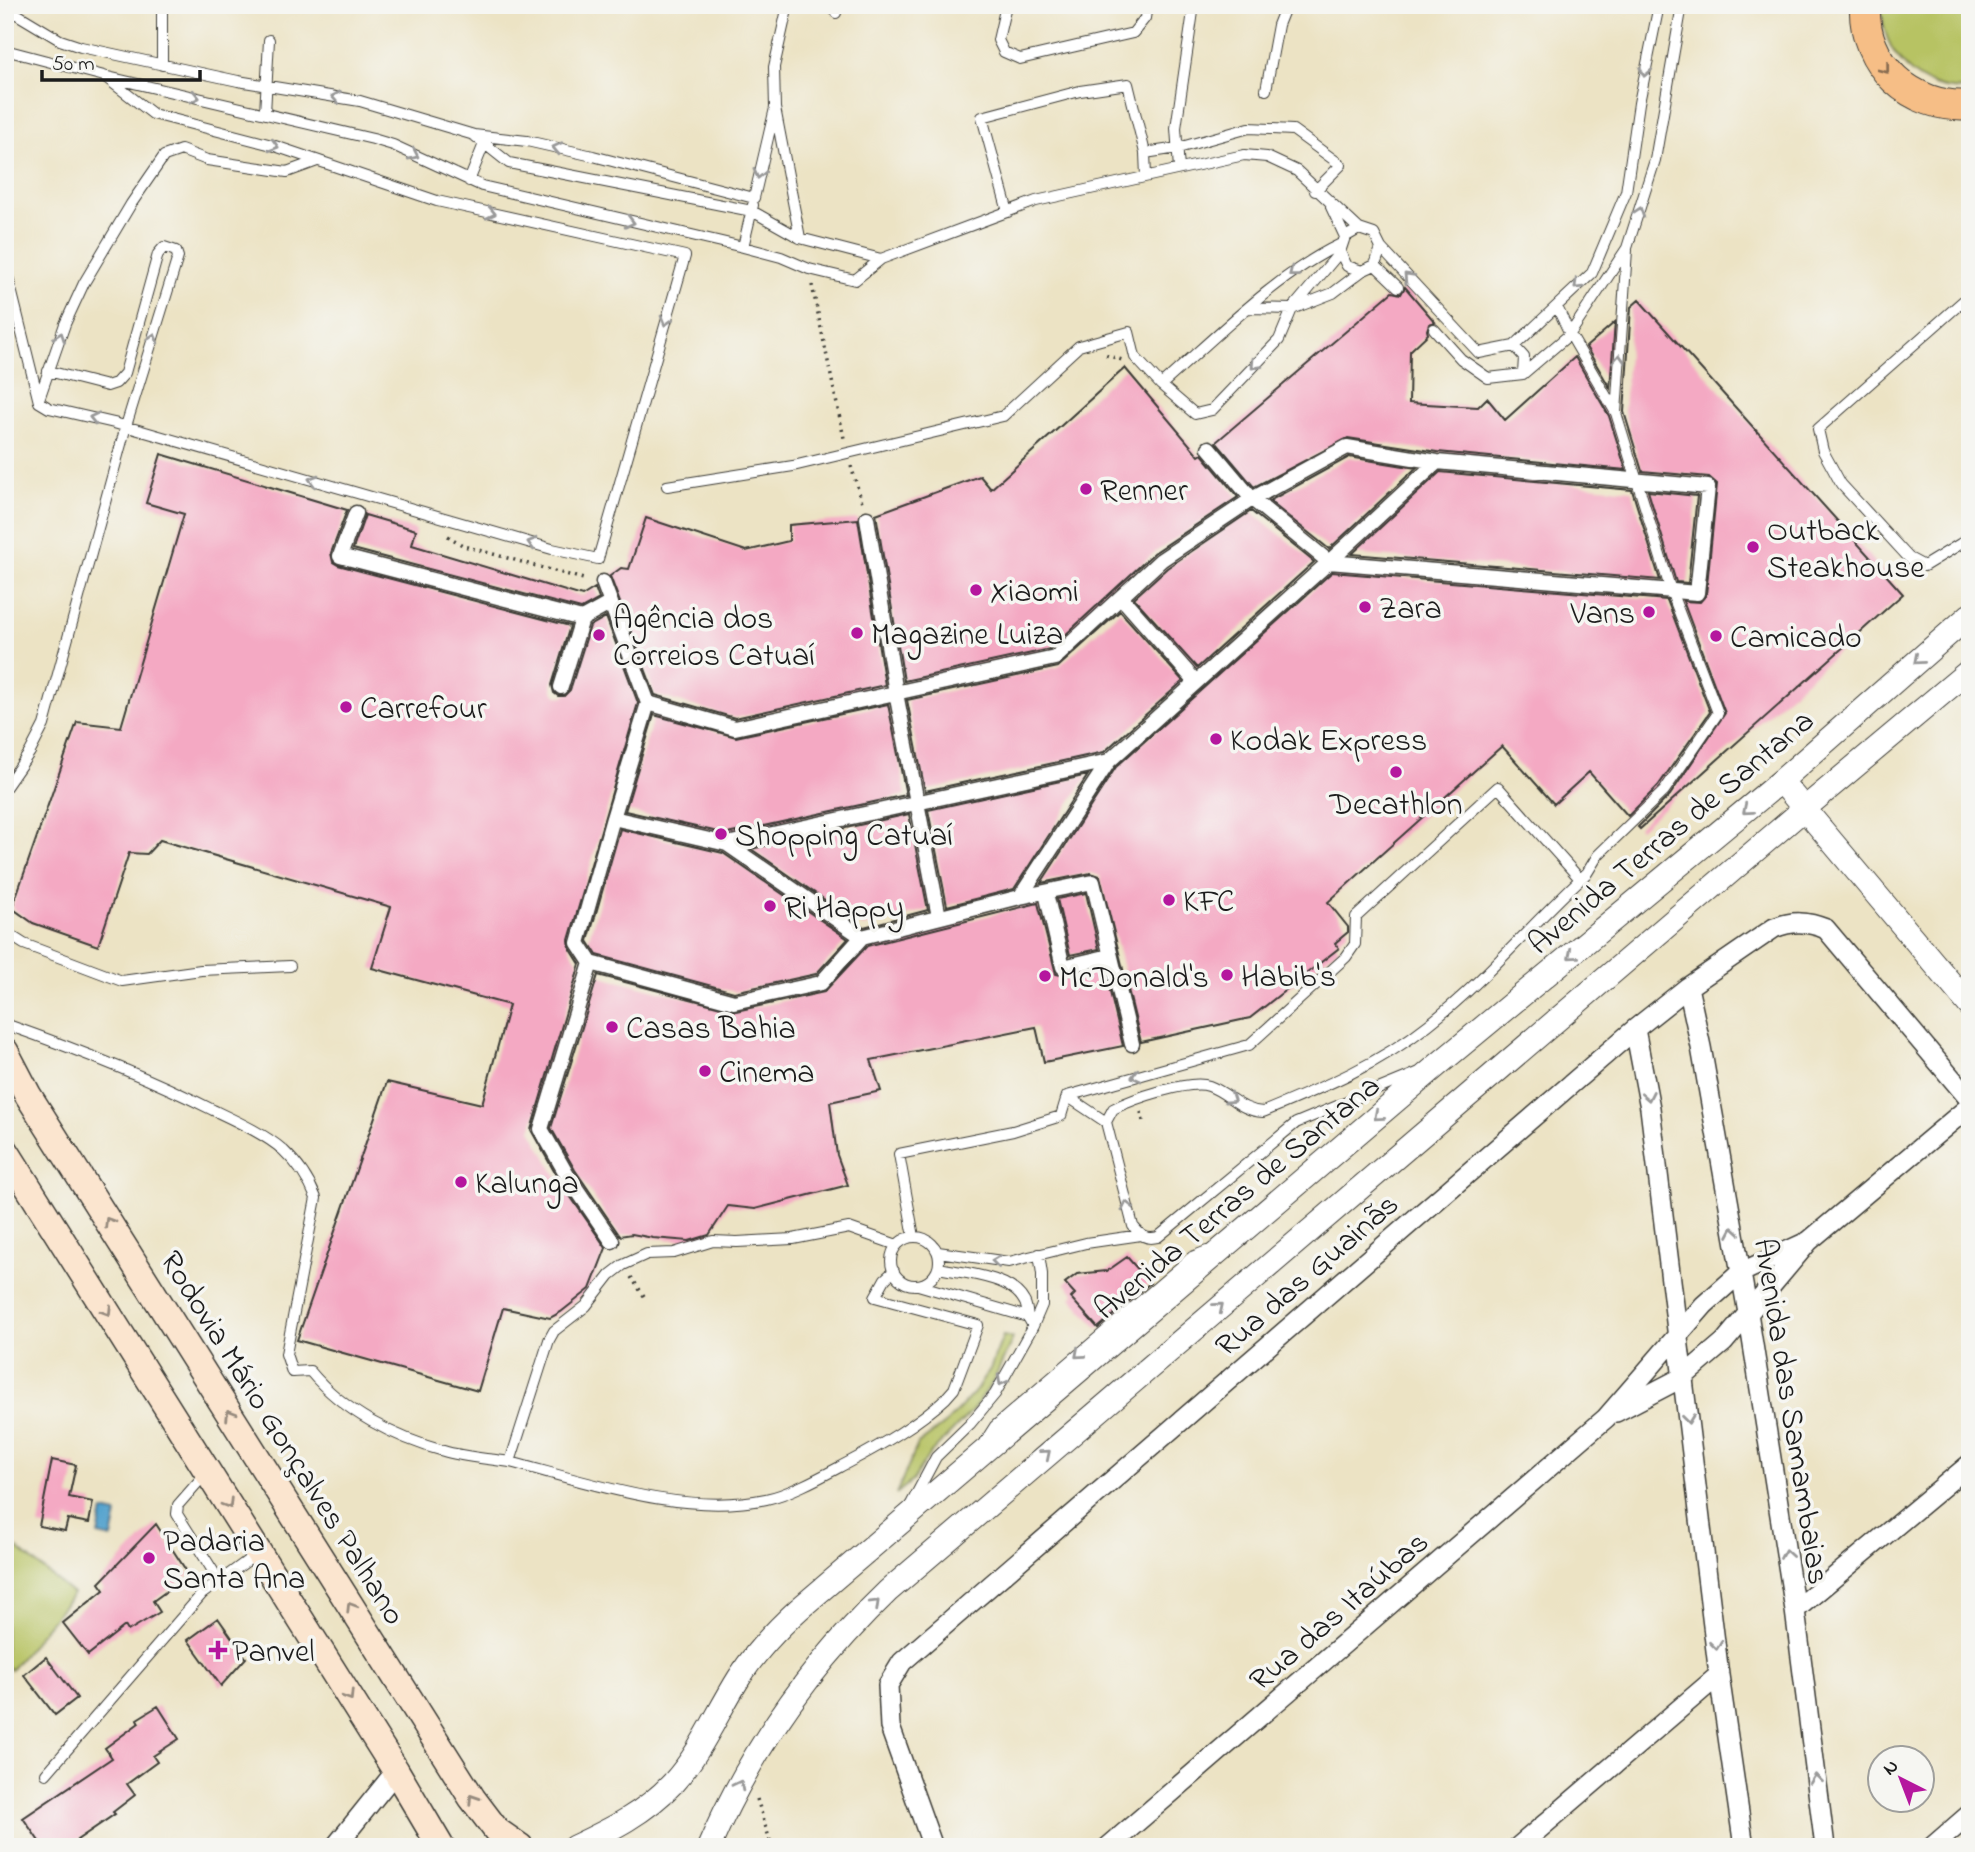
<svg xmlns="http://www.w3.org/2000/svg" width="1975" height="1852" font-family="'Indie Flower',sans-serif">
	<rect width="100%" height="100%" fill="#f6f6f2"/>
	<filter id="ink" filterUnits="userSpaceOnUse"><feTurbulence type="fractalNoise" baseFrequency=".0143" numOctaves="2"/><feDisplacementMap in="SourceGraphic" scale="14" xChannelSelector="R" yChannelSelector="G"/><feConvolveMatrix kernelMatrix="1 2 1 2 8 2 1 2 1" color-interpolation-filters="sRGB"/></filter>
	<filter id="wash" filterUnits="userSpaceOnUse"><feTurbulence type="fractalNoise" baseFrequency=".00686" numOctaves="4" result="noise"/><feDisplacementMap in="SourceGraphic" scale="28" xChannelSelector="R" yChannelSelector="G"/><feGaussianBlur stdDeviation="1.57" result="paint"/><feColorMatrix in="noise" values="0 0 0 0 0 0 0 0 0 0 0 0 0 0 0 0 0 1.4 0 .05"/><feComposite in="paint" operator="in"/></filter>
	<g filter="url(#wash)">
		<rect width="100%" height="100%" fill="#ece3c4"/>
		<path fill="#b7c364" stroke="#6a7040" stroke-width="2" d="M1882,5H1970V89C1920,95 1880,54 1882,5Z
			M1003,1336L1013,1338L994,1380L972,1411L928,1456L913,1480L896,1494L918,1444L947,1422L974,1393L990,1369Z
			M5,1538L73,1594L11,1670L5,1665Z"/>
		<path fill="#55a3ce" stroke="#386075" stroke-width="2" d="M103,1511L117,1514L112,1538L98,1535Z"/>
		<g id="blocks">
			<path fill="#f4a9c3" d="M1405,287L1435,322L1429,324L1427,330L1428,334L1410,351L1409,403L1478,407L1487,398L1505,420L1575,357L1609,416L1626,470L1438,452L1348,438L1254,487L1216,442L1392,292L1401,294Z
				M1639,300L1903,594L1640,829L1638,827L1670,795L1725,713L1683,601L1700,602L1706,595L1717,484L1709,477L1642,471L1624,412L1631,307Z
				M1615,322L1610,388L1586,347Z
				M1125,368L1199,456L1202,454L1238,497L1154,553L1050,649L904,681L876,514L980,476L991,489Z
				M161,454L347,510L331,553L333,562L338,565L570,626L552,685L554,693L558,696H564L570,690L590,626L606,617L638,703L569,940L570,948L580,964L531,1130L559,1180L606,1248L590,1289L561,1312L550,1318L503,1308L478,1391L297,1340L387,1082L482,1104L509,1005L372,968L391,907L160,840L147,854L129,853L98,946L33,923L12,908L77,722L121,727L184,514L146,503Z
				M1349,457L1416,468L1329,549L1269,501Z
				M1440,472L1632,490L1660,580L1352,554Z
				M1648,491L1697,496L1688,583L1676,582Z
				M1251,511L1314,562L1197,668L1134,598L1167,568Z
				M365,515L416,530L412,545L582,596L595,588L599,599L581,609L353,549Z
				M646,518L746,551L789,541V525L858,519L885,685L735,718L655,695L610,576L621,568L629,569Z
				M1332,572L1667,600L1710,712L1658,786L1628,816L1589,772L1554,804L1502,746L1328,902L1348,927V932L1335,943L1339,948L1250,1018L1141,1042L1100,876L1091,873L1041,883L1116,767Z
				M1120,611L1183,681L1104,752L925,791L907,700L1058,667Z
				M888,704L906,795L727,834L625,811L654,715L736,737Z
				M1088,775L1014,889L947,906L928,810Z
				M909,814L928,910L864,927L751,849Z
				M620,829L723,853L848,939L816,974L734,992L597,955L588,941Z
				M1086,893L1099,949L1070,955L1057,899Z
				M1038,903L1056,974L1065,976L1104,967L1123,1046L1044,1062L1036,1027L871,1060L881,1091L830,1102L837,1155L848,1185L755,1209L728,1206L709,1235L689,1241L653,1238L632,1234L620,1236L575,1170L551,1128L598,975L736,1011L824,992L867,946Z
				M1127,1257L1150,1283L1098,1328L1071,1298L1075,1294L1065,1283L1077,1274L1107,1271Z
				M52,1460L76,1465L69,1497L93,1502L89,1523L68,1519L65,1531L39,1526Z
				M156,1524L189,1575L153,1601L160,1612L128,1631L125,1626L88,1655L63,1623L104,1590L99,1583Z
				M218,1618L246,1658L221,1686L188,1640Z
				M46,1657L77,1698L55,1715L24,1675Z
				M158,1706L179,1739L153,1756L157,1762L127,1784L135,1795L113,1812L115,1814L77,1840L82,1847H43L23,1818L112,1758L105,1748L139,1723L137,1719Z"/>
		</g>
	</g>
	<g filter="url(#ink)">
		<use href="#blocks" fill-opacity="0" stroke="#3b3a35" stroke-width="2"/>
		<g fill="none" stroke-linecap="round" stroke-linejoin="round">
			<defs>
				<path id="service" d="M788,5L774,67L775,108L800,238
					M1006,5L998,40L1004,52L1020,59L1133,33L1145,18L1147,5
					M5,7L60,40L81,47L238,81L360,101L474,135L527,141L593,156L754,198L775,108
					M836,13L837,5
					M5,50L104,76L153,114L272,145L437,201L685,256L598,559L552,549L114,423L49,408L39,402L5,265
					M162,65V8
					M108,77L373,139L393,145L482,186L743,247L781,257L809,269L855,280L881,259L1036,201L1244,155L1267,157L1297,171L1359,229
					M1266,90L1278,25L1286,5
					M265,113L269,40
					M475,136L509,163L752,211L800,238L881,259
					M1145,153L1178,148L1249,128L1293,130L1341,165L1315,191
					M1179,169L1176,128L1194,5
					M469,181L486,139
					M1331,207L1345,237L1340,252L1347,266L1362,271L1375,265L1381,248L1374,234L1359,229L1345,237
					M1008,212L982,117L1080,91L1128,84L1145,153L1146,176
					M743,247L753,205
					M1381,248L1479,353L1514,346L1592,273L1626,192L1639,103L1659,5
					M1375,265L1398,287
					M1970,295L1818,429L1823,451L1841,484L1909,558L1924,566L1970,538
					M1249,308L1292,309L1333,293L1362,271
					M1434,329L1461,359L1488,378L1523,374L1570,334L1627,248L1655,160L1682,5
					M1514,346L1524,357L1523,374
					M1161,385C1215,338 1277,274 1341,244
					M39,399L65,324L84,283L131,204L164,156L181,150L207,160L287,172L317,161
					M1616,413L1627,250
					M667,486L793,466L1003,416L1079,346L1129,332L1135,357L1161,385L1195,414L1212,410L1279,340L1292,309L1340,252
					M5,788L30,752L44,725L126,426L178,257L176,251L164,247L158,254L125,373L116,383L107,386L48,371
					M5,932L24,944L122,981L201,970L290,966
					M5,1024C76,1049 146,1076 213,1110C234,1120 265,1134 283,1150C297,1163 309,1180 316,1198L286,1354L292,1372L310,1371C344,1412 395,1438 447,1452C467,1457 489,1459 510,1462
					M1417,1073L1296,1123L1158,1237C1146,1240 1141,1236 1133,1226L1106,1122L1113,1109C1132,1099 1190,1079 1209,1086C1229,1093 1240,1111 1263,1112C1321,1088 1378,1065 1428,1025C1486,980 1533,922 1587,873L1598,855L1664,791L1718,713L1671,591L1616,413L1570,334L1557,307
					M1067,1096L1106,1122
					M914,1237L899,1154L1013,1131L1061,1116L1067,1096L1249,1045L1346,957L1355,944L1356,917L1498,787L1580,879
					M891 1261a24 24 0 1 1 48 0a24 24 0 1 1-48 0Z
					M938,1252L1009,1262L1086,1243L1141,1235
					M938,1268C963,1273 1011,1276 1024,1301C1027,1305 1027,1312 1028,1317
					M894,1271L885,1279L875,1297L978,1325L954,1389L946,1398C918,1424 883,1444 849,1462C826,1474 791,1494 766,1499C684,1516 590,1483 510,1462L549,1340L554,1331L586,1306L610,1275L623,1265L647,1254L674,1253L713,1241L737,1242L793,1239L849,1228L897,1245
					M918,1285L1028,1317L1033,1326
					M988,1437L995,1426L1192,1257L1207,1251
					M206,1473L178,1505L177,1514L220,1582
					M910,1506L936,1457L970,1424L995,1394L1033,1326L1042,1305V1274L1039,1254
					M46,1774L202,1594L258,1553"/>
				<path id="pedestrian" d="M1209,448L1252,499L1329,562L1437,462
					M356,513L340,556L582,619L611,603
					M867,518L896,693L939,917
					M603,582L648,703
					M1121,597L1196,682
					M561,687L582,619
					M727,844L862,937L1020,897L1109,761L1329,562L1697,593L1708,487L1437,462L1347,447L1252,499L1161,560L1055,658L735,728L648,703L613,818L727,844L1109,761
					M1046,893L1063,967L1110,956
					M1020,897L1093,882L1132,1044
					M591,963L734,1002L821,983L862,937
					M612,1241L567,1175L541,1129L591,963L578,943L613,818"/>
				<path id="minor" d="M1688,987L1701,1047L1748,1313L1795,1610L1825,1847
					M1635,1029L1650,1108L1719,1675L1744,1847
					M1616,1412L1683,1377L1724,1342L1809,1241L1970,1106
					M1795,1610L1970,1464
					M335,1847L396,1771
					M933,1847L890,1727L888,1685L902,1662L1635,1029L1688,987L1774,928C1792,921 1807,921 1826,929L1970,1100
					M1108,1847L1606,1418L1704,1305L1740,1273L1809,1241
					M1518,1847L1719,1675
					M1932,1847L1970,1814"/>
				<path id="tertiary" d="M1781,781L1970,1006
					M574,1847C610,1830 645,1813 673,1783C701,1752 717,1713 739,1678C755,1652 776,1630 799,1609L1440,1063L1781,781L1970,615
					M709,1847C751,1749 812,1664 888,1591L1804,809L1970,670"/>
				<path id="secondary" d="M5,1051L28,1095L472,1798L497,1831L520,1847
					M5,1150L396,1771L441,1847"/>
				<path id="primary" d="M1865,5C1862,64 1912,110 1970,105"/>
			</defs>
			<use href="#service" stroke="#3b3a35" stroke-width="12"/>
			<use href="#pedestrian" stroke="#3b3a35" stroke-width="17"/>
			<use href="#minor" stroke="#3b3a35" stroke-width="22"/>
			<use href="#tertiary" stroke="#3b3a35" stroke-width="25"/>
			<use href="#secondary" stroke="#3b3a35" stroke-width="29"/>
			<use href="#primary" stroke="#3b3a35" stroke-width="32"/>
			<path stroke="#3b3a35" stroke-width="3.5" stroke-dasharray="2 5" stroke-linecap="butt" d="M812,285L844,438
				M1106,355L1122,360
				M851,466L862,502
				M448,536L464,546L587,580
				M1141,1112L1143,1121
				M631,1277L644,1296
				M757,1799L772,1847"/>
			<use href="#service" stroke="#fff" stroke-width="10"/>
			<use href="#pedestrian" stroke="#fff" stroke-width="14"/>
			<use href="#minor" stroke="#fff" stroke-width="19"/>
			<use href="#tertiary" stroke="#fff" stroke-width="23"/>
			<use href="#secondary" stroke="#fbe5cf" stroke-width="26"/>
			<use href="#primary" stroke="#f6be86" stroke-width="30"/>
		</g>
		<defs><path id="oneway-chevron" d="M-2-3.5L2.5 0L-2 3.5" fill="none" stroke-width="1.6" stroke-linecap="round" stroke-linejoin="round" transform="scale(1.75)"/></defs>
		<use stroke="#896d51" href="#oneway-chevron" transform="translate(1885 69) rotate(52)"/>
		<g stroke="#999">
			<use href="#oneway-chevron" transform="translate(1645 72) rotate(101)"/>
			<use href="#oneway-chevron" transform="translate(195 97) rotate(13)"/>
			<use href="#oneway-chevron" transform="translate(336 97) rotate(-170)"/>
			<use href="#oneway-chevron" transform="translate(274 146) rotate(17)"/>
			<use href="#oneway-chevron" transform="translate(557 148) rotate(-167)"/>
			<use href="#oneway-chevron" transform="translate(414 155) rotate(25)"/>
			<use href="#oneway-chevron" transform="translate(759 174) rotate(103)"/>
			<use href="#oneway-chevron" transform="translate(1639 212) rotate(-72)"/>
			<use href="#oneway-chevron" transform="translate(491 213) rotate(13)"/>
			<use href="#oneway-chevron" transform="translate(630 222) rotate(14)"/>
			<use href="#oneway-chevron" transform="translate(1293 273) rotate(142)"/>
			<use href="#oneway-chevron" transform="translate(1408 277) rotate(-133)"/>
			<use href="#oneway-chevron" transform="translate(1578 285) rotate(136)"/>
			<use href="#oneway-chevron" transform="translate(666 321) rotate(106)"/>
			<use href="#oneway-chevron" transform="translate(60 337) rotate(-71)"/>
			<use href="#oneway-chevron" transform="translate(153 338) rotate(-73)"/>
			<use href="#oneway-chevron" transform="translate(1619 359) rotate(-87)"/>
			<use href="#oneway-chevron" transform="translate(1255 365) rotate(134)"/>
			<use href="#oneway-chevron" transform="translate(94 418) rotate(-167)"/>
			<use href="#oneway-chevron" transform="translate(313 480) rotate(-164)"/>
			<use href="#oneway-chevron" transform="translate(532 543) rotate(-164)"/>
			<use href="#oneway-chevron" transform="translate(1918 660) rotate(139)"/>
			<use href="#oneway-chevron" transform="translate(1747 810) rotate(140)"/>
			<use href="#oneway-chevron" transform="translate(1572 955) rotate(140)"/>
			<use href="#oneway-chevron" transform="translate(1136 1076) rotate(165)"/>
			<use href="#oneway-chevron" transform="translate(1648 1096) rotate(79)"/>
			<use href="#oneway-chevron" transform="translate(1231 1099) rotate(34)"/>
			<use href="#oneway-chevron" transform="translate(1378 1116) rotate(139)"/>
			<use href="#oneway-chevron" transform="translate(1127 1206) rotate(-104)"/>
			<use href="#oneway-chevron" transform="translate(1733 1232) rotate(-100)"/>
			<use href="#oneway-chevron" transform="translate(996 1261) rotate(-173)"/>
			<use href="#oneway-chevron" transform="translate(1219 1307) rotate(-40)"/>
			<use href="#oneway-chevron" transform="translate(1079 1354) rotate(139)"/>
			<use href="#oneway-chevron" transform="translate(1002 1381) rotate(119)"/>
			<use href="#oneway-chevron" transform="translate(1688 1419) rotate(83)"/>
			<use href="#oneway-chevron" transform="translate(1046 1454) rotate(-40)"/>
			<use href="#oneway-chevron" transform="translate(1786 1554) rotate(-99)"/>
			<use href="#oneway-chevron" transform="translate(875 1604) rotate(-44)"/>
			<use href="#oneway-chevron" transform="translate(1716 1645) rotate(83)"/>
			<use href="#oneway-chevron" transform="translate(1816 1779) rotate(-97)"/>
			<use href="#oneway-chevron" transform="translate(739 1785) rotate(-63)"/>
		</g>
		<g stroke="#978b7e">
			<use href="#oneway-chevron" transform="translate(109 1222) rotate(-122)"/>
			<use href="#oneway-chevron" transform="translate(107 1311) rotate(58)"/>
			<use href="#oneway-chevron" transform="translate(230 1414) rotate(-122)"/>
			<use href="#oneway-chevron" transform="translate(228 1504) rotate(58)"/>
			<use href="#oneway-chevron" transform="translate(351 1607) rotate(-122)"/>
			<use href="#oneway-chevron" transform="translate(349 1696) rotate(58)"/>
			<use href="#oneway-chevron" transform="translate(473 1799) rotate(-123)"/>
		</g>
	</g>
	<g fill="#b5179e" stroke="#f6f6f2" stroke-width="2.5">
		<circle cx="1086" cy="489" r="7"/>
		<circle cx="1753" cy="547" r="7"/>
		<circle cx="976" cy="590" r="7"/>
		<circle cx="1365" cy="607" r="7"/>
		<circle cx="1649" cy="612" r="7"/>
		<circle cx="857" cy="633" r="7"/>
		<circle cx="599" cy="635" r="7"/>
		<circle cx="1716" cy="636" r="7"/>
		<circle cx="346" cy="707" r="7"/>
		<circle cx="1216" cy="739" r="7"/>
		<circle cx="1396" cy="772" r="7"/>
		<circle cx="721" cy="834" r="7"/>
		<circle cx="1169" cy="900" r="7"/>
		<circle cx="770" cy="906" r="7"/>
		<circle cx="1227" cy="975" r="7"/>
		<circle cx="1045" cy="976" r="7"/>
		<circle cx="612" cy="1027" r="7"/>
		<circle cx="705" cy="1071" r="7"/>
		<circle cx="461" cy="1182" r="7"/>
		<circle cx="149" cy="1558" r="7"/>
		<path d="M214.5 1639.5h7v7h7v7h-7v7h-7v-7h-7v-7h7z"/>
	</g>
	<g text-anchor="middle" stroke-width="7" stroke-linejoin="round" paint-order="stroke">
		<g font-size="32" fill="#1c1c1c" stroke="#f6f6f2" text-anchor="start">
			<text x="1100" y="500">Renner</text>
			<text x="1767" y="540">Outback<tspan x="1767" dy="37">Steakhouse</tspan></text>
			<text x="990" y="601">Xiaomi</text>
			<text x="1379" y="618">Zara</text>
			<text x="1635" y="623" text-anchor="end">Vans</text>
			<text x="613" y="628">Agência dos<tspan x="613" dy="37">Correios Catuaí</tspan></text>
			<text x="871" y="644">Magazine Luiza</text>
			<text x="1730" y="647">Camicado</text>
			<text x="360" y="718">Carrefour</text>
			<text x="1230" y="750">Kodak Express</text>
			<text x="1396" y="814" text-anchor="middle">Decathlon</text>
			<text x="735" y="845">Shopping Catuaí</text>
			<text x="1183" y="911">KFC</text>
			<text x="784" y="917">Ri Happy</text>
			<text x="1241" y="986">Habib's</text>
			<text x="1059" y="987">McDonald's</text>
			<text x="626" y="1038">Casas Bahia</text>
			<text x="719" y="1082">Cinema</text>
			<text x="475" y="1193">Kalunga</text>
			<text x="163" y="1551">Padaria<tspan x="163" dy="37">Santa Ana</tspan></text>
			<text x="232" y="1661">Panvel</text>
		</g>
		<g font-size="32" fill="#1c1c1c" stroke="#f6f6f2">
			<text transform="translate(1670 831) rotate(-40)" y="11">Avenida Terras de Santana</text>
			<text transform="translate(1236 1196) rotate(-40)" y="11">Avenida Terras de Santana</text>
			<text transform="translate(1306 1274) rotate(-41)" y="11">Rua das Guainãs</text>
			<text transform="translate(1793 1411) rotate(81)" y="11">Avenida das Samambaias</text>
			<text transform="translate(284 1437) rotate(58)" y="11">Rodovia Mário Gonçalves Palhano</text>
			<text transform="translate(1338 1610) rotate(-41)" y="11">Rua das Itaúbas</text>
		</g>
	</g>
	<rect width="1975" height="1852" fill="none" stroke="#f6f6f2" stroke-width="28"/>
	<g transform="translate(1901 1779) rotate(318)"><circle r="33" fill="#f6f6f2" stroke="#9f9f9c" stroke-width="2"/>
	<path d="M0-5L12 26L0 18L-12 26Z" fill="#b5179e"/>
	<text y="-10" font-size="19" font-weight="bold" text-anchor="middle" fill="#1c1c1c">N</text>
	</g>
	<path d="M42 70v10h158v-10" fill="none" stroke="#1c1c1c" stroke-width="3.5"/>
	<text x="52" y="70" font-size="21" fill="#1c1c1c" stroke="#f6f6f2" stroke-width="5" paint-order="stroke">50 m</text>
</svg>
